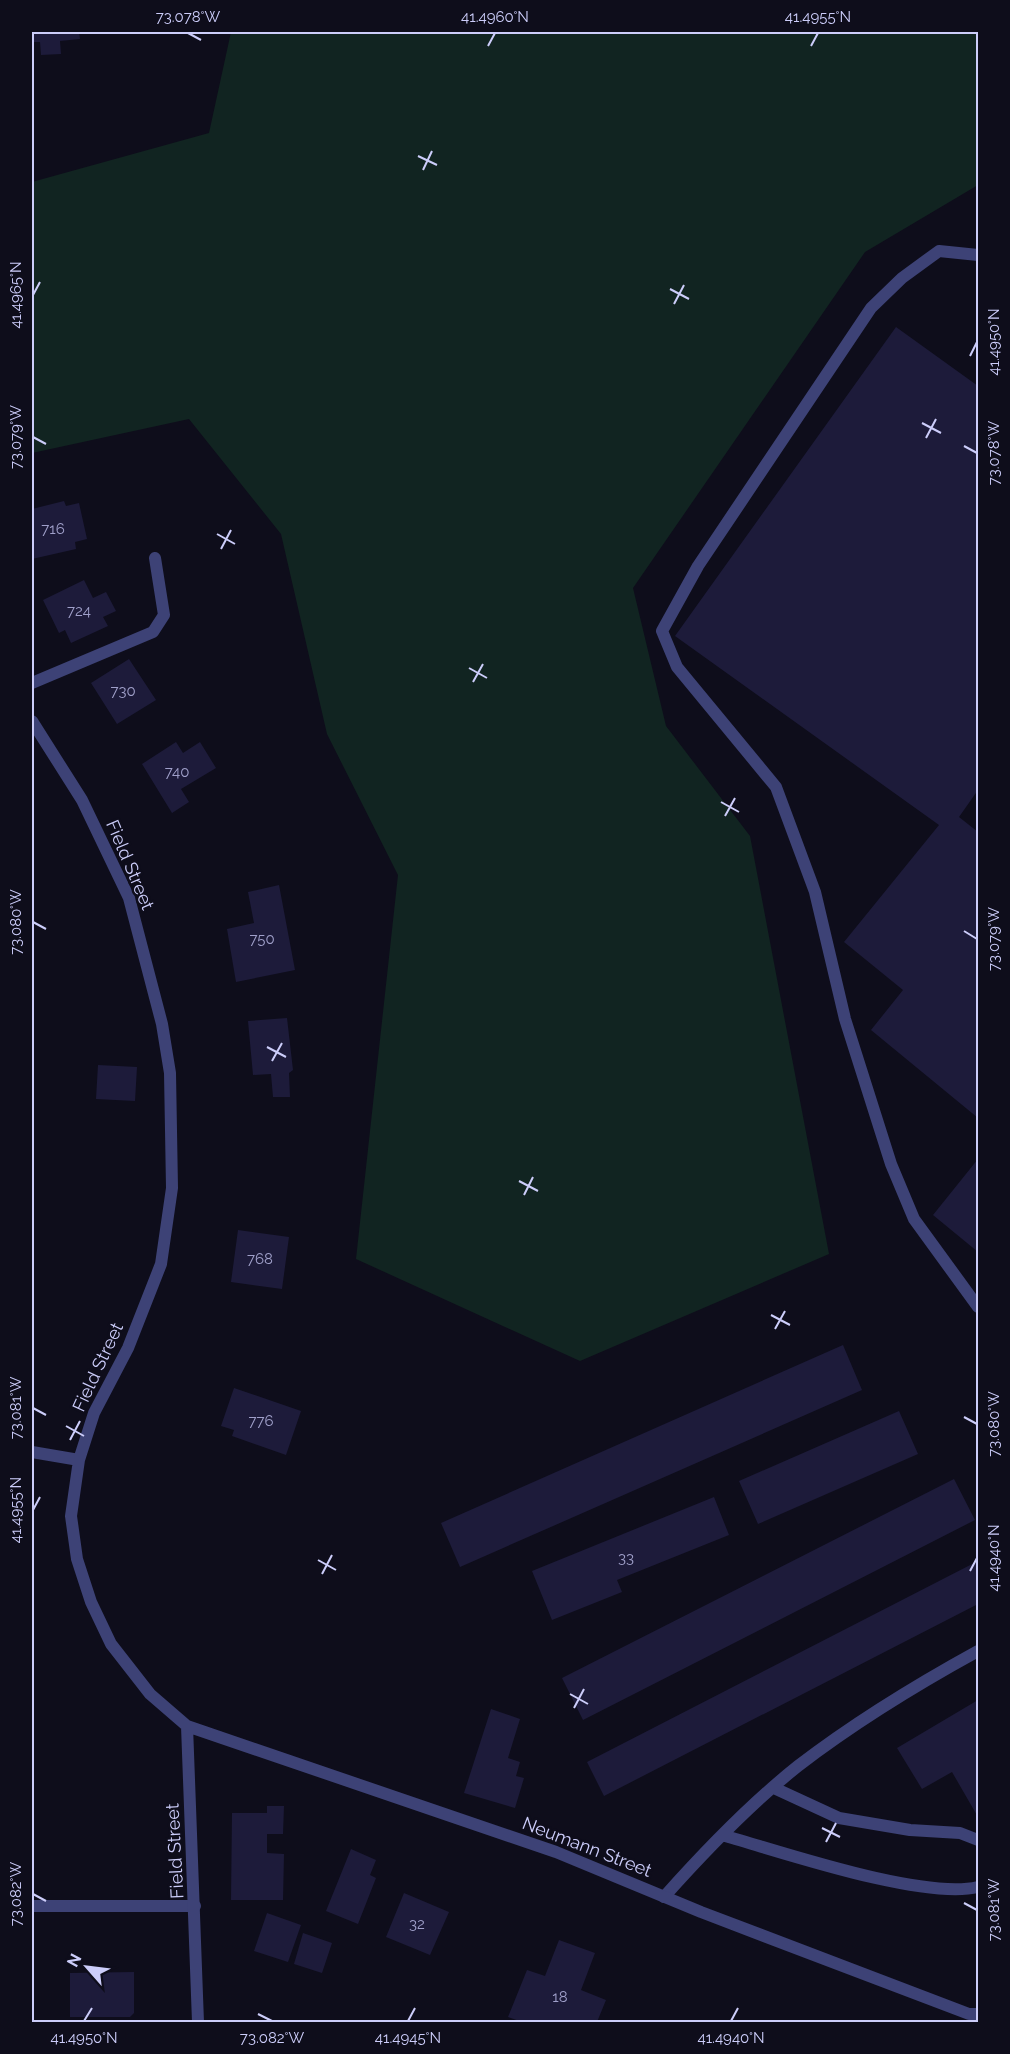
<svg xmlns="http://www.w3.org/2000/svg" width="1010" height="2054" font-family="Raleway,sans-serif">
	<rect width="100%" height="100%" fill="#0e0d1b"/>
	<path fill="#112421" d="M231,32H978V185L865,252L633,588L666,726L750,836L829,1254L580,1361L356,1259L398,875L327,734L281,534L189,419L32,453V182L209,133Z"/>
	<path fill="#1d1b3a" d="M32,32H79L80,39L60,41L61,54L41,55L40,42H32Z
		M896,327L978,386V790L959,817L978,832V1118L871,1030L903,990L844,942L939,825L675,636Z
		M64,501L66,506L79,503L87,539L75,542L76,549L32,559V509Z
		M84,580L93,598L106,592L116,611L103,617L108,626L71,643L65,630L59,633L43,600Z
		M129,659L156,700L117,724L91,683Z
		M176,742L183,753L200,742L216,768L181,789L189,802L172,813L142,764Z
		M279,885L295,970L236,982L227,929L254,923L248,892Z
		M287,1018L293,1070L289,1073L290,1097H273L271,1074L253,1075L248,1021Z
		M98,1065L137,1067L135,1101L96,1099Z
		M978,1159V1252L933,1215Z
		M238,1230L289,1237L282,1289L231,1282Z
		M843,1345L862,1390L460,1567L441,1523Z
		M234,1388L301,1411L286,1455L232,1436L234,1430L221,1426Z
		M899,1411L918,1454L758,1524L739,1481Z
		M954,1479L975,1520L583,1720L562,1678Z
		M714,1497L729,1535L617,1580L622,1592L552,1620L532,1571Z
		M978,1561V1604L604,1796L587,1762Z
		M978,1700V1817L952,1772L922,1789L897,1748Z
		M491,1709L520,1719L508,1758L520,1762L516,1776L524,1778L515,1808L464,1793Z
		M267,1806H284L283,1834H267V1853L284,1854L283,1900H231L232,1813H267Z
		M351,1849L376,1860L370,1875L376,1878L358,1924L326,1911Z
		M404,1893L449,1912L430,1955L386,1937Z
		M267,1913L301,1925L288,1962L254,1951Z
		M303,1933L332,1943L322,1973L294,1964Z
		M559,1940L595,1953L581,1990L606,2000L597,2022H522L508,2017L527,1970L545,1976Z
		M134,1972V2013L130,2017H70V1973Z"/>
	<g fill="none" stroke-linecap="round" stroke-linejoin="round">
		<path stroke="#3d4276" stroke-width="12" d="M978,255L939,251L902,278L871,308L698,566L662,631L677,667L776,787L815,892L845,1019L891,1164L914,1219L978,1307
			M32,683L153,632L164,615L155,558
			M774,1788L839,1818L910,1830L960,1833L978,1840
			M722,1835C782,1852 922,1900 978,1887
			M664,1897C705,1851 749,1805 798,1766C854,1723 916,1685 978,1651"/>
		<path stroke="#3d4276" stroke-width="12" d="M32,1906H195"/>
		<path stroke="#3d4276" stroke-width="12" d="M32,721L82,800L129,898L162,1024L170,1073L172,1188L161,1264L128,1348L94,1413L79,1460L71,1516L77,1559L91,1602L111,1644L150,1694L187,1726L556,1852L701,1912L969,2014H978
			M32,1452L79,1460
			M187,1726L198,2022"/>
	</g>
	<path fill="none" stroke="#cccdfa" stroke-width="2" d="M188,33L201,40M488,46L495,33M811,46L818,33M418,156L437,165M423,170L432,151M670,289L689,299M33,295L40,282M674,304L684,285M970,356L977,342M922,423L941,433M33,437L46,444M926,438L936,419M964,446L977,453M217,534L235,544M221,549L231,530M469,668L487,678M473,682L483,664M721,802L739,812M725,816L735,798M33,922L46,929M964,931L977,939M267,1047L286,1057M272,1061L282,1043M519,1181L538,1191M524,1195L533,1177M771,1315L790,1325M775,1329L785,1311M33,1408L46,1415M964,1417L977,1424M66,1426L84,1436M70,1440L80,1421M33,1510L40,1497M318,1560L336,1570M970,1571L977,1558M322,1574L332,1555M570,1694L588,1704M574,1708L584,1689M822,1828L840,1837M826,1842L836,1823M33,1894L46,1901M964,1903L977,1910M258,2014L272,2021M84,2021L92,2008M408,2021L415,2008M731,2021L738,2008"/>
	<g text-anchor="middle" stroke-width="5" stroke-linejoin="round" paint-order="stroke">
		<g font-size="15" fill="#a0a0ca">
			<text x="53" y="534">716</text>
			<text x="79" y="616">724</text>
			<text x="123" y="696">730</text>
			<text x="177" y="777">740</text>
			<text x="262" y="944">750</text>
			<text x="260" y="1264">768</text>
			<text x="261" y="1426">776</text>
			<text x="626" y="1563">33</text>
			<text x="417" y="1929">32</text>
			<text x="560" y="2002">18</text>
		</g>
		<g font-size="18" fill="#cccdfa" stroke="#0e0d1b">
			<text transform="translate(130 865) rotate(67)" y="6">Field Street</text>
			<text transform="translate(98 1367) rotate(-65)" y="6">Field Street</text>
			<text transform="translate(587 1847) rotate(21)" y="6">Neumann Street</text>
			<text transform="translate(175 1851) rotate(-93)" y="6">Field Street</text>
		</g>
	</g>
	<rect width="1010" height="2054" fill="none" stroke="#0e0d1b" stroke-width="66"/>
	<g transform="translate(87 1967) rotate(298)" stroke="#0e0d1b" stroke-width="4.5" paint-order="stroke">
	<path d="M0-4.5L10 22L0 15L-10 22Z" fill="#cccdfa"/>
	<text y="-9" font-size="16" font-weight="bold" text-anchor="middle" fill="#cccdfa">N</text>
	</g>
	<rect x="33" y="33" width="944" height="1988" fill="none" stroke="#cccdfa" stroke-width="2"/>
	<g font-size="15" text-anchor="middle" fill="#cccdfa">
		<text x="188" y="22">73.078°W</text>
		<text x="495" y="22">41.4960°N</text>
		<text x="818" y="22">41.4955°N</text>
		<text transform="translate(16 295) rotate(-90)" y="5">41.4965°N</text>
		<text transform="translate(994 342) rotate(-90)" y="5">41.4950°N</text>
		<text transform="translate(16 437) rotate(-90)" y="5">73.079°W</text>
		<text transform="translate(994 453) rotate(-90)" y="5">73.078°W</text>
		<text transform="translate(16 922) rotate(-90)" y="5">73.080°W</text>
		<text transform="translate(994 939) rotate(-90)" y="5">73.079°W</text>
		<text transform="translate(16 1408) rotate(-90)" y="5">73.081°W</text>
		<text transform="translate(994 1424) rotate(-90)" y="5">73.080°W</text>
		<text transform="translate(16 1510) rotate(-90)" y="5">41.4955°N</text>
		<text transform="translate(994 1558) rotate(-90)" y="5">41.4940°N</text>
		<text transform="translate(16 1894) rotate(-90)" y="5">73.082°W</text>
		<text transform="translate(994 1910) rotate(-90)" y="5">73.081°W</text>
		<text x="84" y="2043">41.4950°N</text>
		<text x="272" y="2043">73.082°W</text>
		<text x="408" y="2043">41.4945°N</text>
		<text x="731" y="2043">41.4940°N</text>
	</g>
</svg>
